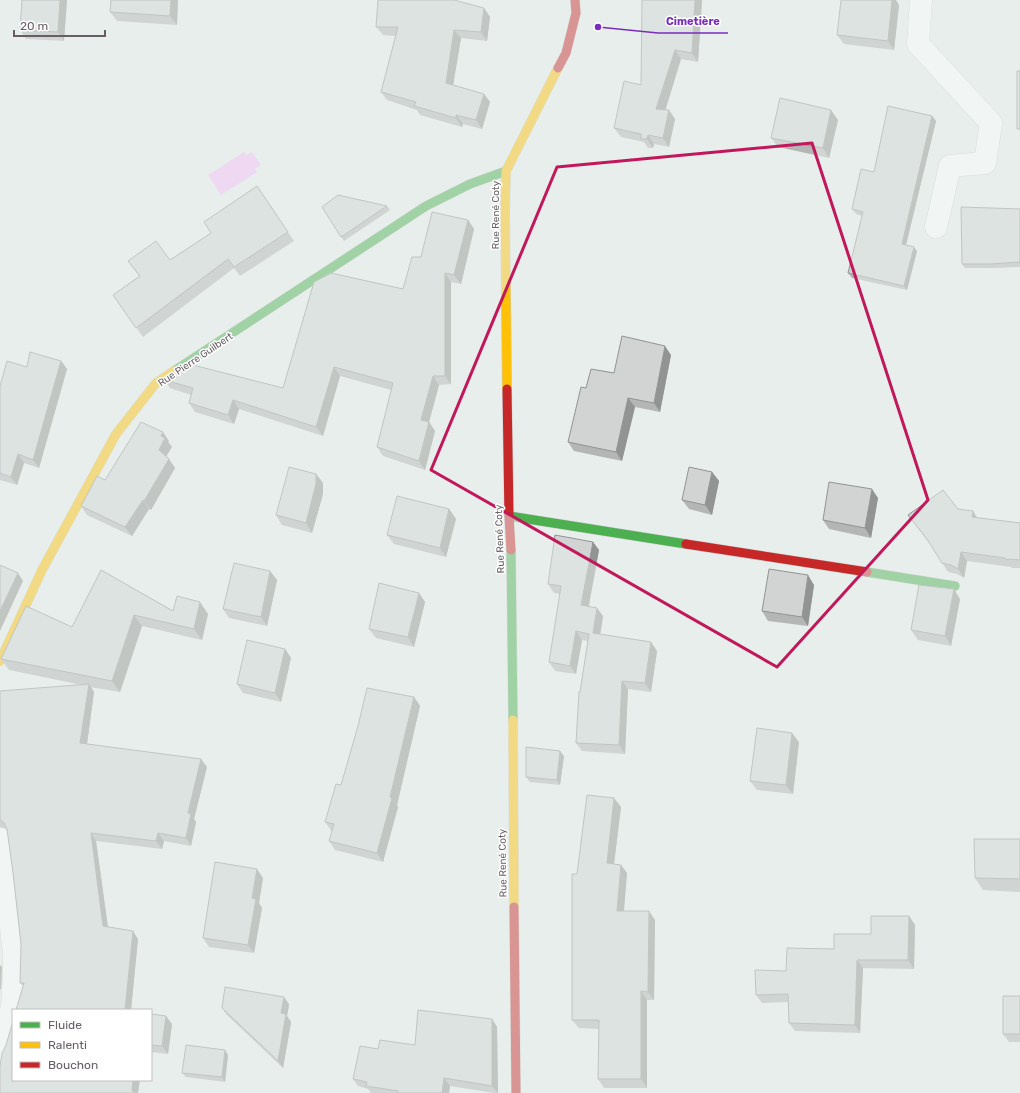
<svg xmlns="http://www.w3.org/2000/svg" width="1020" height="1093" font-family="Rubik,sans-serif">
	<rect width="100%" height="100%" fill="#e8eeeb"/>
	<path fill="#f8bdf8" d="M244,152L246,155L252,152L261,165L255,169L257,172L221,195L208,175Z"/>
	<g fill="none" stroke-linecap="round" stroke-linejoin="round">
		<defs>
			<path id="street" d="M921,0L918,44L991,123L985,163L950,166L936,227
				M0,839L6,883L14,954V978L12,1007L0,1050"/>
			<path id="fast" d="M174,371L426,206L470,184L506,171
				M509,516L686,544
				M511,550L513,720
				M867,572L955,586"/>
			<path id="slow" d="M507,389L505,212L506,171L558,68
				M0,661L42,570L116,434L156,383L174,371
				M513,720L514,907"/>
			<path id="jam" d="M558,68L566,53L576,13L575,0
				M507,389L509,516L511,550
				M686,544L867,572
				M514,907L516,1093"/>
		</defs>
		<use href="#street" stroke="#c9caca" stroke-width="23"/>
		<use href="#fast" stroke="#cbcbcc" stroke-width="10"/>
		<use href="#slow" stroke="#cbcbcc" stroke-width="10"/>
		<use href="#jam" stroke="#cbcbcc" stroke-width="10"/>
		<use href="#street" stroke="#fcfcfc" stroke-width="22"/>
		<use href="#fast" stroke="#4caf50" stroke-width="9"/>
		<use href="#slow" stroke="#ffc107" stroke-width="9"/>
		<use href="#jam" stroke="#c62828" stroke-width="9"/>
	</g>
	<path fill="#b4b6b5" d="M67,0L64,41L26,39L20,30Z
		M111,0H178L177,25L117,21L110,12Z
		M702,0L698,62L681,59L665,110L675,119L669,147L654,144L653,148H648L644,142L621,137L614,128L641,85Z
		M899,5L894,50L844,44L837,35Z
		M484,8L490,17L487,41L461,38L453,85L484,94L490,102L482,129L463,124L462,127L420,115L417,110L387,100L381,92L396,36L383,35L376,27Z
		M932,116L936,121L906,245L917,251L907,290L852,278L848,273L862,216L856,214L852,209L874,172Z
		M838,120L829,158L778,147L771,138Z
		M263,195L294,241L240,276L234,268L143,337L113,295L139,276L128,261L170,260L211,233Z
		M387,206L390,210L344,241L322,207Z
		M1020,209V267L995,268H965L962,264Z
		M468,220L474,229L461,284L451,282V384L439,385L429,422L435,431L425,470L383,456L377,447L391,390L340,376L323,436L239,409L234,424L195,412L189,403L191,395L170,388L164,380L283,388L403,289L421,257Z
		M671,355L660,412L635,407L622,461L574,451L568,442L586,388L614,373Z
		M61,361L67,369L39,468L24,463L17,485L0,480V386L27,367Z
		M169,441L168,442L172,447L166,456L175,468L151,510L149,509L132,536L87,515L81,506L105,480Z
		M712,472L719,481L712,515L689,509L682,500Z
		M316,474L323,483V494L312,533L282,525L276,515Z
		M878,498L871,538L829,529L823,520Z
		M449,509L456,519L446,557L394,544L387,535Z
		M958,509L977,518L1020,523V568H1012L1011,567L967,561L964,578L957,574L948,572L929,543L908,515Z
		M593,542L599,550L589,606L603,616L600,635L651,642L657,651L651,692L628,689L625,754L582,751L576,743L580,692L588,641L582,640L576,674L555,671L549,662L560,594L554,593L548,584Z
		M101,570L173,611L208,614L202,640L142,626L120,692L90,687L94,692L87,744L207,767L194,819L196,822L191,846L164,841L162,849L96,841L108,927L138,939L131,1010H16L23,986L20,983L21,944L13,873L7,829L5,828L0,827V691L82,685L9,670L1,659L72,627Z
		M270,571L277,580L267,626L229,618L223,609Z
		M814,585L808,626L768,621L762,611Z
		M419,593L425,602L414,647L376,638L369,629Z
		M960,599L951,646L918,640L911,630Z
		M285,649L291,658L281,702L243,693L237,684Z
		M414,697L420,706L397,805L398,807L383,862L335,850L329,841L332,831L331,830L325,822L341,785Z
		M799,742L793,794L757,790L750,781Z
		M564,756L560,785L530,782L526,777Z
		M621,807L614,864L621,865L627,873L624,911L655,920L654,1000H647V1088H604L598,1079L599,1029L579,1028L572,1020L577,874Z
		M1020,839V892L983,890L975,878Z
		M263,878L259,903L262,908L254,953L209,947L203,938Z
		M909,916L915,925L914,969L863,968L860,1033L795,1031L789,1023L788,1002L762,1003L756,995L786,971L871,934Z
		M1020,996V1042H1009L1003,1034Z
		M289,1004L287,1016L291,1022L283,1068L227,1015L222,1008Z
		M151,1014L172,1024L168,1054L151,1052Z
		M492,1019L497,1027L498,1093H494L450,1086L449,1093H371L368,1089L358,1086L353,1079L378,1049L415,1045Z
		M225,1050L228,1055L225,1082L186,1077L182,1073Z"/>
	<path fill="#929493" d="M60,0H67L64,41L58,32Z
		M171,0H178L177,25L170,16Z
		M695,0H702L698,62L692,53Z
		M892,0H896L899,5L894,50L888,41Z
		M484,8L490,17L487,41L481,32Z
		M454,30L461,38L452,92L446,83Z
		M675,50L681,59L663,118L656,109Z
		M484,94L490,102L482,129L476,120Z
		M669,110L675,119L669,147L663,138Z
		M831,110L838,120L829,158L823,148Z
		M456,115L463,124L462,127L456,118Z
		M932,116L936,121L905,249L902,244Z
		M648,135L654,144L653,148L647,139Z
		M468,220L474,229L461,284L454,275Z
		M914,247L917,251L907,290L904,286Z
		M445,273L451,282V384L445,376Z
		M665,346L671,355L660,412L654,403Z
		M61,361L67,369L39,468L33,460Z
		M334,367L340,376L323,436L316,427Z
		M433,376L439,385L429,422L435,431L425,470L419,461L421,420Z
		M628,398L635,407L622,461L616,452Z
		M233,400L239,409L234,424L228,415Z
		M163,432L169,441L168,442L172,447L165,458L159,450L161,436Z
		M18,454L24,463L17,485L11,477Z
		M169,459L175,468L151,510L144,501Z
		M712,472L719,481L712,515L705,505Z
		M316,474L323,483V494L312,533L306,523Z
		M872,489L878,498L871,538L865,528Z
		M143,500L149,509L132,536L125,527Z
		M449,509L456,519L446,557L440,548Z
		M973,511L979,521L972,517Z
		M593,542L599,550L587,614L581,605Z
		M961,552L967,561L964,578L958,569Z
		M270,571L277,580L267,626L261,617Z
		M18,573L23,581L0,631V611Z
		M808,575L814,585L808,626L802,617Z
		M954,589L960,599L951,646L945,636Z
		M419,593L425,602L414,647L408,637Z
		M200,602L208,614L202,640L194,629Z
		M597,608L603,616L599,642L593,633Z
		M134,615L142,626L120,692L112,681Z
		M576,631L582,640L576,674L570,666Z
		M651,642L657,651L651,692L645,683Z
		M285,649L291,658L281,702L275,693Z
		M622,681L628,689L625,754L619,745Z
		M89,684L94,692L86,751L80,743Z
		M414,697L420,706L397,805L398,807L383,862L377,853Z
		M792,733L799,742L793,794L786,785Z
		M560,751L564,756L560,785L557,780Z
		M201,759L207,767L194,819L196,822L191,846L186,838L188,813Z
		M614,798L621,807L613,872L607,863Z
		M91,833L96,841L109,935L103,926Z
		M158,833L164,841L162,849L156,841Z
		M621,865L627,873L623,920L617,911Z
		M257,869L263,878L259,903L262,908L254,953L248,945L252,898Z
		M649,911L655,920L654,1000L648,992Z
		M909,916L915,925L914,969L908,960Z
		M133,931L138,939L131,1010H125Z
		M857,960L863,968L860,1033L855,1025Z
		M0,965L2,967L1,990L0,989Z
		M641,991L647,1000V1088L641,1079Z
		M284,997L289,1004L287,1016L291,1022L283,1068L278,1061L281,1013Z
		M166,1016L172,1024L168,1054L162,1046Z
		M492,1019L497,1027L498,1093L492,1086Z
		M225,1050L228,1055L225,1082L222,1077Z
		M444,1078L450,1086L449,1093H442Z
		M133,1080H140L138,1093H134L132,1091Z"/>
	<path fill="#d1d4d2" stroke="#929493" d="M22,0H60L58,32L20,30Z
		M111,0H171L170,16L110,12Z
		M378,0H454L484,8L481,32L454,30L446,83L484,94L476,120L456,115V118L414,106L416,102L381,92L398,27H376Z
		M642,0H695L692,53L675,50L656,109L669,110L663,138L648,135L647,139H641V134L614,128L624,81L641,85Z
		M841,0H892L888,41L837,35Z
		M1017,71H1020V129H1017Z
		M780,98L831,110L823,148L771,138Z
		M888,106L932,116L902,244L914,247L904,286L848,273L863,212L852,209L861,169L874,172Z
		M257,186L288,232L234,267L228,259L136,328L113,295L140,276L128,261L156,241L170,260L211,233L204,222Z
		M338,195L387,206L341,237L322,207Z
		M961,207L1020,209V262L991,264H962Z
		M432,212L468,220L454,275L445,273V376H433L421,420L429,422L419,461L377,447L393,383L334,367L316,427L233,400L228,415L189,403L193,388L164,380L189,364L283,388L314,282L331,273L403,289L412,257H421Z
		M622,336L665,346L654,403L628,398L616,452L568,442L581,387L586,388L591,369L614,373Z
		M30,352L61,361L33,460L18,454L11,477L0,473V386L7,361L27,367Z
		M141,422L163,432L161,436L165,438L159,450L169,459L144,501L143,500L125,527L81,506L97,476L105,480Z
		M289,467L316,474V484L306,523L276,515Z
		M689,467L712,472L705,505L682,500Z
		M829,482L872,489L865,528L823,520Z
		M943,490L958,509L973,511L972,517L1020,523V560L1005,559V558L961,552L958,569L951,565L942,563L927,539L908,515Z
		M397,496L449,509L440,548L387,535Z
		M555,535L593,542L581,605L597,608L593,633L651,642L645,683L622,681L619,745L576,743L579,692H580L589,634L576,631L570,666L549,662L561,586L548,584Z
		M234,563L270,571L261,617L223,609Z
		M0,565L18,573L0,611Z
		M769,569L808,575L802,617L762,611Z
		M101,570L173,611L177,596L200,602L194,629L134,615L112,681L1,659L26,606L72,627Z
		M379,583L419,593L408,637L369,629Z
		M919,585L954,589L945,636L911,630Z
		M247,640L285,649L275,693L237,684Z
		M89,684L80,743L201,759L188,813L191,814L186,838L158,833L156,841L91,833L103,926L133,931L125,1010H16L24,983H20L21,944L13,873L7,829L4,823L0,820V691Z
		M367,688L414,697L390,797L392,798L377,853L329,841L334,824L325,822L336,784L341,785L358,726Z
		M757,728L792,733L786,785L750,781Z
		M526,747L560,751L557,780L526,777Z
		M587,795L614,798L607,863L621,865L617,911H649L648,992L641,991V1079H598L599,1020H572V874H577Z
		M974,839H1020V879L975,878Z
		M215,862L257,869L252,898L256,899L248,945L203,938Z
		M871,916H909L908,960H857L855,1025L789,1023L788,994L756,995L755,970L786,971L787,948L834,949V934H871Z
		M225,987L284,997L281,1013L286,1014L278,1061L222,1008Z
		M1003,996H1020V1034H1003Z
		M418,1010L492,1019V1086L444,1078L442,1093H398V1091L366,1086L367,1082L353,1079L360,1046L378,1049L380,1040L415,1045Z
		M151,1014L166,1016L162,1046L151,1045Z
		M13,1021V1080H133L132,1091L135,1092V1093H0V1066L2,1053L6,1045Z
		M186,1045L225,1050L222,1077L182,1073Z"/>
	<path d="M0 0H1020V1093H0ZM812,143L928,500L777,667L431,470L557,167Z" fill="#e8eeeb" fill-opacity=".55" fill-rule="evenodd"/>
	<path fill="none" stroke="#c2185b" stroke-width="3" stroke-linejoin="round" d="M812,143L928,500L777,667L431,470L557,167Z"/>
	<g text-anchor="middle" stroke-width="3" stroke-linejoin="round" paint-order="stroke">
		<g font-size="10" fill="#675e65" stroke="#fff">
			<text transform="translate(495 215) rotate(-90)" y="4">Rue René Coty</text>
			<text transform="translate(195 359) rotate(-34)" y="4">Rue Pierre Guilbert</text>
			<text transform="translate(499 539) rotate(-92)" y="4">Rue René Coty</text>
			<text transform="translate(502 863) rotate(-91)" y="4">Rue René Coty</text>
		</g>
	</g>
	<path fill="none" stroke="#7b2cbf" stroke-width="1.5" d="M598 27L658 33H728"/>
	<circle fill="#7b2cbf" stroke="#fff" stroke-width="1.5" cx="598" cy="27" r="4"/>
	<g font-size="11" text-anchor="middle" font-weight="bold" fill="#7b2cbf" stroke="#fff" stroke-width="3" stroke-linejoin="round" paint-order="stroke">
		<text x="693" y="25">Cimetière</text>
	</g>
	<rect x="12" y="1009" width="140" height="72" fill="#ffffff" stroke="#c2bfc1"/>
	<rect x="20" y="1022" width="20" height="6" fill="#4caf50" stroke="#c2bfc1"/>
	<text x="48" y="1029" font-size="12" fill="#675e65">Fluide</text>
	<rect x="20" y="1042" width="20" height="6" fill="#ffc107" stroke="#c2bfc1"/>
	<text x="48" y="1049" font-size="12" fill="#675e65">Ralenti</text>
	<rect x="20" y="1062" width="20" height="6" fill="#c62828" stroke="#c2bfc1"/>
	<text x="48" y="1069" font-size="12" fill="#675e65">Bouchon</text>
	<path d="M14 30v6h91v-6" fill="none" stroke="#675e65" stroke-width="2"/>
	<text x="20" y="30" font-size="12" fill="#675e65" stroke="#ffffff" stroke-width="3" paint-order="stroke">20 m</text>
</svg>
